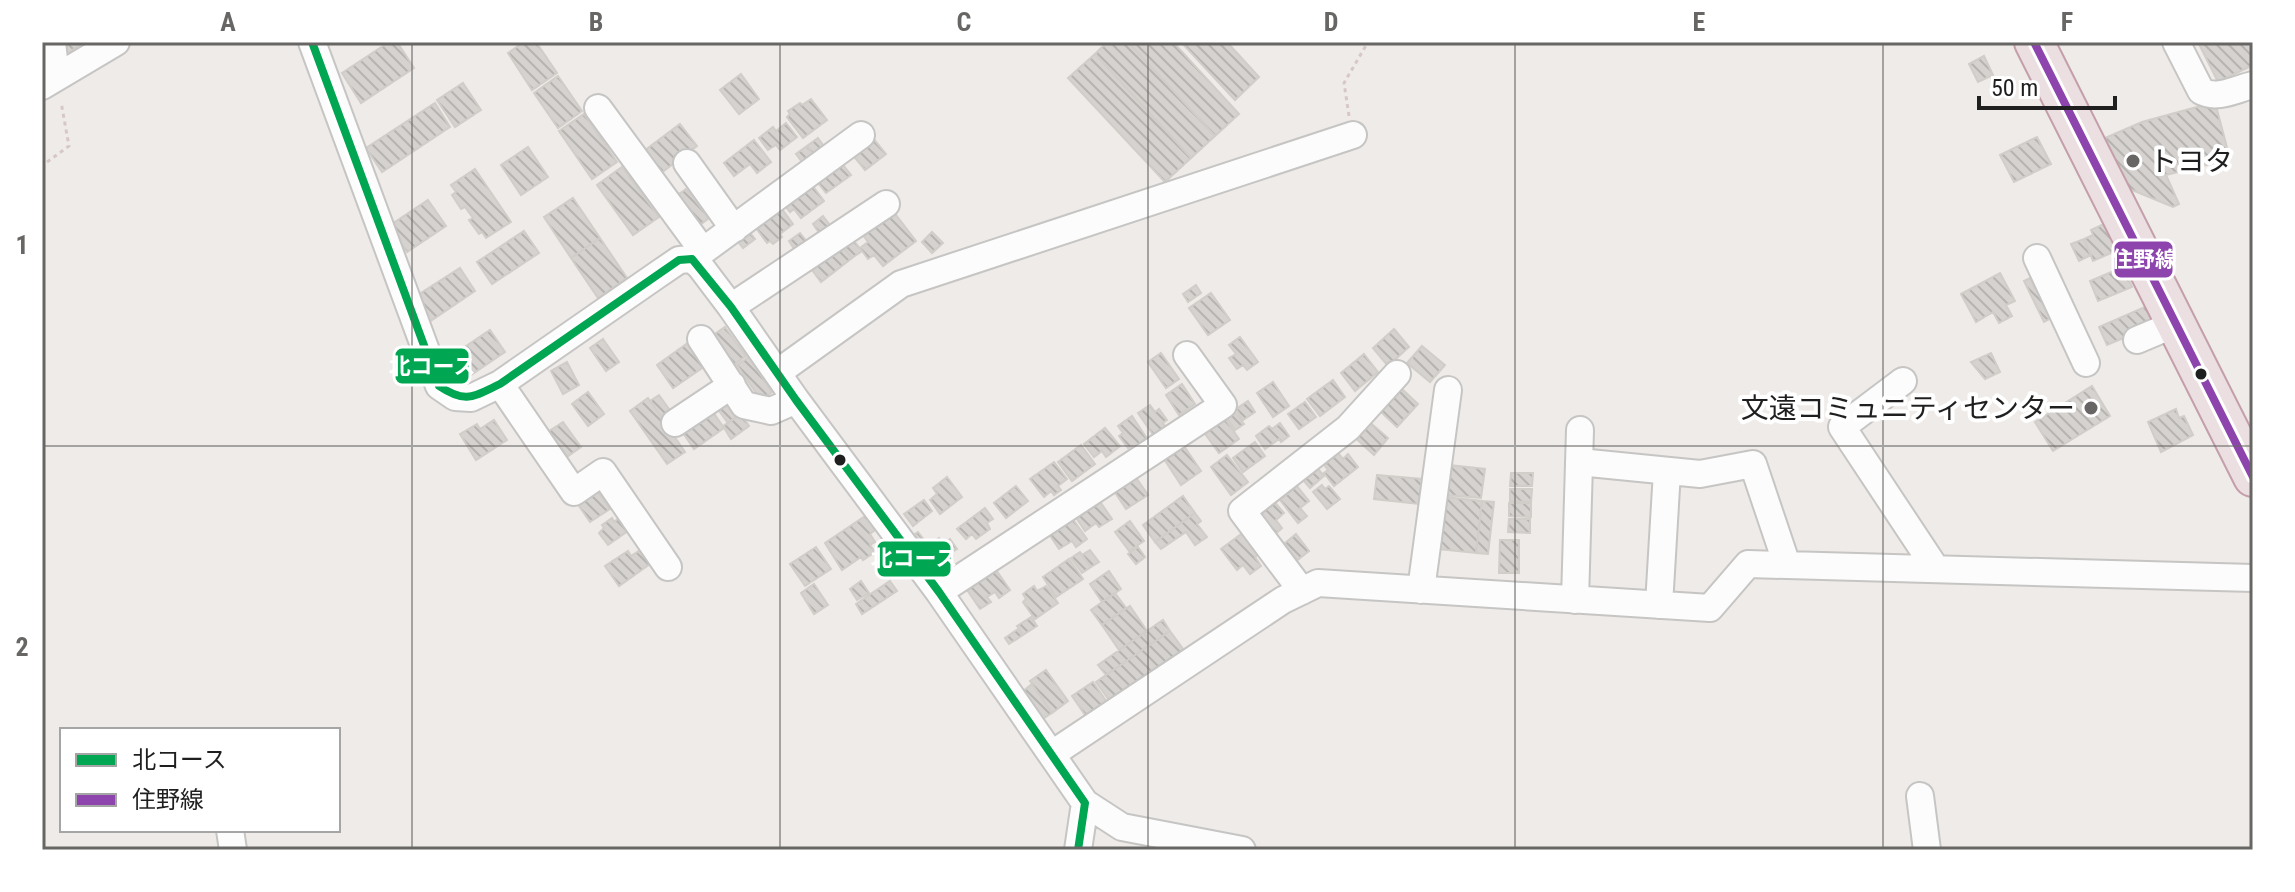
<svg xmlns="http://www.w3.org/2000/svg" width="2295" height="892" font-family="'Roboto Condensed','Noto Sans JP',sans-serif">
	<defs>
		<pattern id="building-back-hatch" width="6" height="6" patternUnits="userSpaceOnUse" patternTransform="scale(2)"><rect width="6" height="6" fill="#d5d2cf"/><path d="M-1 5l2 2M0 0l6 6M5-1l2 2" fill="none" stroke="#b6b4b1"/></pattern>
	</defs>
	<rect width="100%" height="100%" fill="#eeebe8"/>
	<path fill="url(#building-back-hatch)" stroke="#d1cdc9" stroke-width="2" d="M60,42H84L64,56Z
		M389,42H397L414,68L361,103L342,73Z
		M524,42H536L557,73L532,90L508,53Z
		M1107,42H1128L1215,136L1191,158L1095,54Z
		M1128,42H1173L1239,114L1215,136Z
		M1181,42H1227L1259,77L1235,100Z
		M2198,42H2253V65L2218,82Z
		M1095,54L1191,158L1165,182L1068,78Z
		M1984,56L1993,75L1978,82L1969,64Z
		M741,74L759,99L739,114L720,90Z
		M558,76L582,111L558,128L534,93Z
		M463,83L481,110L455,127L437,100Z
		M811,99L827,120L803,138L787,117L790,114L788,111L800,103L802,105Z
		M2215,102L2230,159L2166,175L2179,204L2173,207L2127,188L2105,138L2142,122Z
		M435,103L450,127L382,172L366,148Z
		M584,114L617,162L592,179L559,131Z
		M786,123L797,137L780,150L776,145L768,150L759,138L773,127L776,131Z
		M680,124L697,146L657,176L640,154Z
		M872,137L886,154L865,170L851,153Z
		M2037,137L2051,164L2014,182L2000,155Z
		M818,138L826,149L815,157L807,146Z
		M754,140L771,162L757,173L750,164L734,176L724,163Z
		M807,146L815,157L805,166L796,154Z
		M528,147L548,177L521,195L501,165Z
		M840,161L851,175L826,193L815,179Z
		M622,167L659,217L633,235L597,185Z
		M475,169L511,222L486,238L482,232L479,234L469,220L473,218L465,207L461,209L452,195L456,192L451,185Z
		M809,181L824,201L801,218L794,209L790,212L782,202Z
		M686,189L709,218L696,228L673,198Z
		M573,198L600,238L571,258L544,217Z
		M428,200L446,226L407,252L389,226Z
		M779,205L793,224L780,234L782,237L773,244L770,241L767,243L753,224Z
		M893,211L916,241L883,266L874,255L868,259L860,248L868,242L862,234Z
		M823,216L833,229L822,237L813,224Z
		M2108,222L2120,249L2093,261L2084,239L2093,235L2091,230Z
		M748,230L755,239L743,248L736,239Z
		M524,231L539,253L492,284L477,262Z
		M932,232L943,243L932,253L922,242Z
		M800,233L808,243L796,252L789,241Z
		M600,238L627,278L598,298L571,258Z
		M2084,239L2091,255L2079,261L2071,244Z
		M854,241L862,251L852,258L844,248Z
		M840,243L852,258L821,282L809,266Z
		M2123,267L2132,287L2098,301L2090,281Z
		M460,268L475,291L429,322L413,298Z
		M2000,273L2015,301L2006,305L2012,316L1999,323L1993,312L1976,322L1961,294Z
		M2030,278L2035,288L2043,285L2057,315L2044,322L2024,281Z
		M1196,285L1201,293L1188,302L1183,294Z
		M1211,293L1230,320L1208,335L1189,308Z
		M2147,306L2155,325L2107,345L2099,327Z
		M725,327L746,356L729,368L709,338Z
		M1394,329L1409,347L1388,366L1373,348Z
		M490,330L505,352L459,383L444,361Z
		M1240,337L1258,362L1247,370L1243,365L1237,369L1229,358L1236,354L1229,345Z
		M603,339L619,362L606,371L590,348Z
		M692,340L708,364L673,388L657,365Z
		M1422,346L1445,365L1430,382L1407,363Z
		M1161,353L1179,379L1166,388L1148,362Z
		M1991,353L2000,372L1985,379L1971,362Z
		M1364,354L1378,372L1355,391L1341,373Z
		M749,357L772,392L761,400L737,365Z
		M567,362L579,385L563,394L551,371Z
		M1333,380L1345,397L1320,416L1307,399Z
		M1273,382L1289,406L1273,417L1257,393Z
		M1182,384L1195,404L1179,415L1166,395Z
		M2092,386L2110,416L2053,451L2035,422Z
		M1401,388L1418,404L1397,427L1380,411Z
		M588,392L604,414L588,426L572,404Z
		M659,395L674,416L665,422L650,401Z
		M648,398L685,452L667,464L630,411Z
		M730,399L741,414L728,423L717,408Z
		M1248,401L1255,412L1243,420L1236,409Z
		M1305,402L1316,417L1299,429L1288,414Z
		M1150,405L1155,412L1159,409L1167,420L1163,423L1166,428L1154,436L1138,413Z
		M711,409L724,428L694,449L681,430Z
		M2176,409L2179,418L2184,416L2193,435L2161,452L2148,422Z
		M1235,412L1244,424L1235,430L1227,418Z
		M741,414L749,426L731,439L723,426Z
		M1132,416L1148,440L1135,450L1132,446L1128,448L1119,436L1123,433L1118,426Z
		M1224,417L1239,439L1219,453L1203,431Z
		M1366,419L1388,438L1374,455L1352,435Z
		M494,420L507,440L476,460L460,434L477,424L480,429Z
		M563,422L581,447L561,461L543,435Z
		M1280,423L1289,436L1281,442L1279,439L1265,449L1256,436L1269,426L1272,429Z
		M1105,428L1120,446L1106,457L1102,451L1094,457L1084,444Z
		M1255,442L1265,456L1243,472L1233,458Z
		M1081,445L1095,464L1072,481L1058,462Z
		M1184,446L1201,471L1181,485L1164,459Z
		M1338,453L1343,459L1348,454L1358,467L1334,486L1324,473L1328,470L1324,465Z
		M1227,455L1248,482L1231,495L1211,467Z
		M1054,462L1067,479L1058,486L1061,490L1054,495L1051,491L1044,497L1030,479Z
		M1449,465L1485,469L1481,498L1446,495Z
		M1318,469L1324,476L1310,488L1303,480Z
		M1511,473H1533L1532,486H1510Z
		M1377,475L1422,479L1419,504L1374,499Z
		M1135,476L1148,495L1126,509L1114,491Z
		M947,477L962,497L940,514L930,500L937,494L933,488Z
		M1322,485L1325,489L1329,486L1340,499L1327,509L1313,492Z
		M1016,486L1028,501L1006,518L994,503Z
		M1297,486L1309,501L1300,508L1307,516L1298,523L1280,500Z
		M1510,489H1532L1531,502L1510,501Z
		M590,490L594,495L598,492L610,509L590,522L575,500Z
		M1183,496L1195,513L1155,542L1143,525Z
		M1445,497L1482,501L1476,553L1439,549Z
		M1271,498L1284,513L1276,520L1282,528L1274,535L1258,515Z
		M924,500L932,511L913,526L904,514Z
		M1099,500L1112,519L1099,527L1096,523L1085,531L1075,516Z
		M1482,501L1494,502L1488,554L1476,553Z
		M1509,503H1531V517L1509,516Z
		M985,508L993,519L987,523L990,529L976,539L972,534L966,539L957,529Z
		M1195,513L1201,521L1197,524L1207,537L1195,545L1186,532L1161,549L1155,542Z
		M865,516L875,530L870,534L875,542L870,545L875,552L863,560L861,557L842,570L825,543Z
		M612,518L614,522L619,518L628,531L608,545L599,533L604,528L602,525Z
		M1072,518L1087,539L1076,547L1072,541L1059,549L1049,534Z
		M1509,519H1530V533L1508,532Z
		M1130,521L1144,541L1129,551L1115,532Z
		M918,532L929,546L920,553L909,538Z
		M1244,532L1260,553L1255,557L1261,566L1250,574L1243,565L1237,570L1221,549Z
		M1296,534L1309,551L1291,565L1278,549Z
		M939,538L943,543L950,539L957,549L951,553L953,556L933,570L920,553Z
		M1500,540H1519V573H1499Z
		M816,547L831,569L805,586L790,564Z
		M1138,547L1145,557L1136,564L1128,554Z
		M640,550L650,564L619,586L605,566L628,551L631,556Z
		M1090,550L1099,562L1091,567L1082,555Z
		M1080,552L1091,567L1082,573L1071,558Z
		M1069,559L1083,579L1056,597L1043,577Z
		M994,567L1010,590L999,598L995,592L987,597L991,602L980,609L965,587Z
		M1109,571L1121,589L1102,602L1090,584Z
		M861,581L869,593L857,600L850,589Z
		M890,581L897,591L862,614L856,604Z
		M814,584L828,605L814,614L801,593Z
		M1034,586L1037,591L1046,586L1058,603L1035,619L1023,602L1026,599L1023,594Z
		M1115,593L1126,608L1102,625L1091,610Z
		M1130,606L1147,631L1119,650L1102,625Z
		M1031,617L1037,626L1023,635L1017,626Z
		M1163,620L1170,631L1151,644L1144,633Z
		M1018,629L1023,635L1009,644L1005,638Z
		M1170,631L1186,653L1112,704L1096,682Z
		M1144,633L1151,644L1106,675L1098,665Z
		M1046,670L1068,701L1052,713L1030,681Z
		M1093,682L1111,708L1090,722L1072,696Z
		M1032,684L1052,713L1041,720L1022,692Z"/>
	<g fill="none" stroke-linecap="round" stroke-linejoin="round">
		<defs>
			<path id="minor" d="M52,42L56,77
				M312,42L439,386L455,397L471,398L500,384L657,275L679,260L692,259L861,135
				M2176,42L2201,91C2217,100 2236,89 2253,85
				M42,86L116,42
				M598,108L703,251
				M687,163L734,229
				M2037,258L2086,363
				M692,259L700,266L731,307L796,400L939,592L1085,803L1078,850
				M731,307L886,204
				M701,339L744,405L771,411L796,400
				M2137,340L2175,324
				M777,373L901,284L1353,135
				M1903,381L1842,427L1936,569
				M500,384L574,492L603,472L668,567
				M675,423L732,385
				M1579,462L1700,474L1753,464L1787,565
				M1421,590L1448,390
				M1302,591L1242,511L1348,428L1397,374
				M939,592L1223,405L1187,355
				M1575,600L1580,430
				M1659,605L1667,471
				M1052,754L1283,600L1318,583L1710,608L1748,564L2253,578
				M1920,796L1927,850
				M1085,803L1122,827L1242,850
				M230,830L233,850"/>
			<path id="highway" d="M2034,42L2253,477"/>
		</defs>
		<use href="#minor" stroke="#c6c5c4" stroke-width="30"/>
		<use href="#highway" stroke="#c49fab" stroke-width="42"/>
		<path stroke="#d7c8c7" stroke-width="3" stroke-dasharray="4 4" stroke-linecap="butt" d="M1349,116L1344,83L1368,42
			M47,162L69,146L61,102"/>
		<use href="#minor" stroke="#fcfcfc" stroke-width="26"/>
		<use href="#highway" stroke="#ebdfe1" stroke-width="38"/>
		<defs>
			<path id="bus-1" d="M312,42L439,386C466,404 473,397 500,384L679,260L692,259L731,307L796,400L939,592L1085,803L1078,850"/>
			<path id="bus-2" d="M2034,42L2253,477"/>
		</defs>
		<use href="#bus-1" stroke="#fff" stroke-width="14"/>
		<use href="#bus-2" stroke="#fff" stroke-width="14"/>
		<use href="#bus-1" stroke="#00a651" stroke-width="8"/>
		<use href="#bus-2" stroke="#8e44ad" stroke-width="8"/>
	</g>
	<path fill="none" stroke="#676665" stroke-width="2" stroke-opacity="0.55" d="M412,42V850M780,42V850M1148,42V850M1515,42V850M1883,42V850M42,446H2253"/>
	<g fill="#676665" stroke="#fff" stroke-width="3">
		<circle cx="2133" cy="161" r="8"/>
		<circle cx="2091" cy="408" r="8"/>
	</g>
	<g fill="#1f1f1f" stroke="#fff" stroke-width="3">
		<circle cx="2201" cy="374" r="7"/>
		<circle cx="840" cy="460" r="7"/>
	</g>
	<g text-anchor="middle" stroke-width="8" stroke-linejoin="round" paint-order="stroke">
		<g font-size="28" fill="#1f1f1f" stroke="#fff" text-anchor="start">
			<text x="2149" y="171">トヨタ</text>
			<text x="2075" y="418" text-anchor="end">文遠コミュニティセンター</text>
		</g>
	</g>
	<g stroke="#fff" stroke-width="3">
		<rect x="2113" y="240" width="61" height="39" rx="8" fill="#8e44ad"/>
		<rect x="394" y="347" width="76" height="38" rx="8" fill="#00a651"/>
		<rect x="876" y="540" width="76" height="38" rx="8" fill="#00a651"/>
	</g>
	<g font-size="22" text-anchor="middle" font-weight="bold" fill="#fff">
		<text x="2144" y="267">住野線</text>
		<text x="432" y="374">北コース</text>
		<text x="914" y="566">北コース</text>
	</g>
	<rect width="2295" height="892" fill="none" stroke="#ffffff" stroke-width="88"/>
	<rect x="60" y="728" width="280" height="104" fill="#ffffff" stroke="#a5a5a5" stroke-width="2"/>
	<rect x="76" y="754" width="40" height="12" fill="#00a651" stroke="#a5a5a5" stroke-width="2"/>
	<text x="132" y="768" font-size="24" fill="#1f1f1f">北コース</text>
	<rect x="76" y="794" width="40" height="12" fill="#8e44ad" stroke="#a5a5a5" stroke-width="2"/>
	<text x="132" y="808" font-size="24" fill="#1f1f1f">住野線</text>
	<path d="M1979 96v12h136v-12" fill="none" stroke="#1f1f1f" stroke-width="4"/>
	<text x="1991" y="96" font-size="24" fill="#1f1f1f" stroke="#ffffff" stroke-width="6" paint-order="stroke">50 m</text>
	<rect x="44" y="44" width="2207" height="804" fill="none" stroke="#676665" stroke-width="3"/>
	<g font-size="26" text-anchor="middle" font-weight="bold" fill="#676665">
		<text x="228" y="31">A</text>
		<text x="596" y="31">B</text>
		<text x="964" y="31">C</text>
		<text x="1331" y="31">D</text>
		<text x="1699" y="31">E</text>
		<text x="2067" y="31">F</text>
		<text x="22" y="254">1</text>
		<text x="22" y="656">2</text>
	</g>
</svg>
